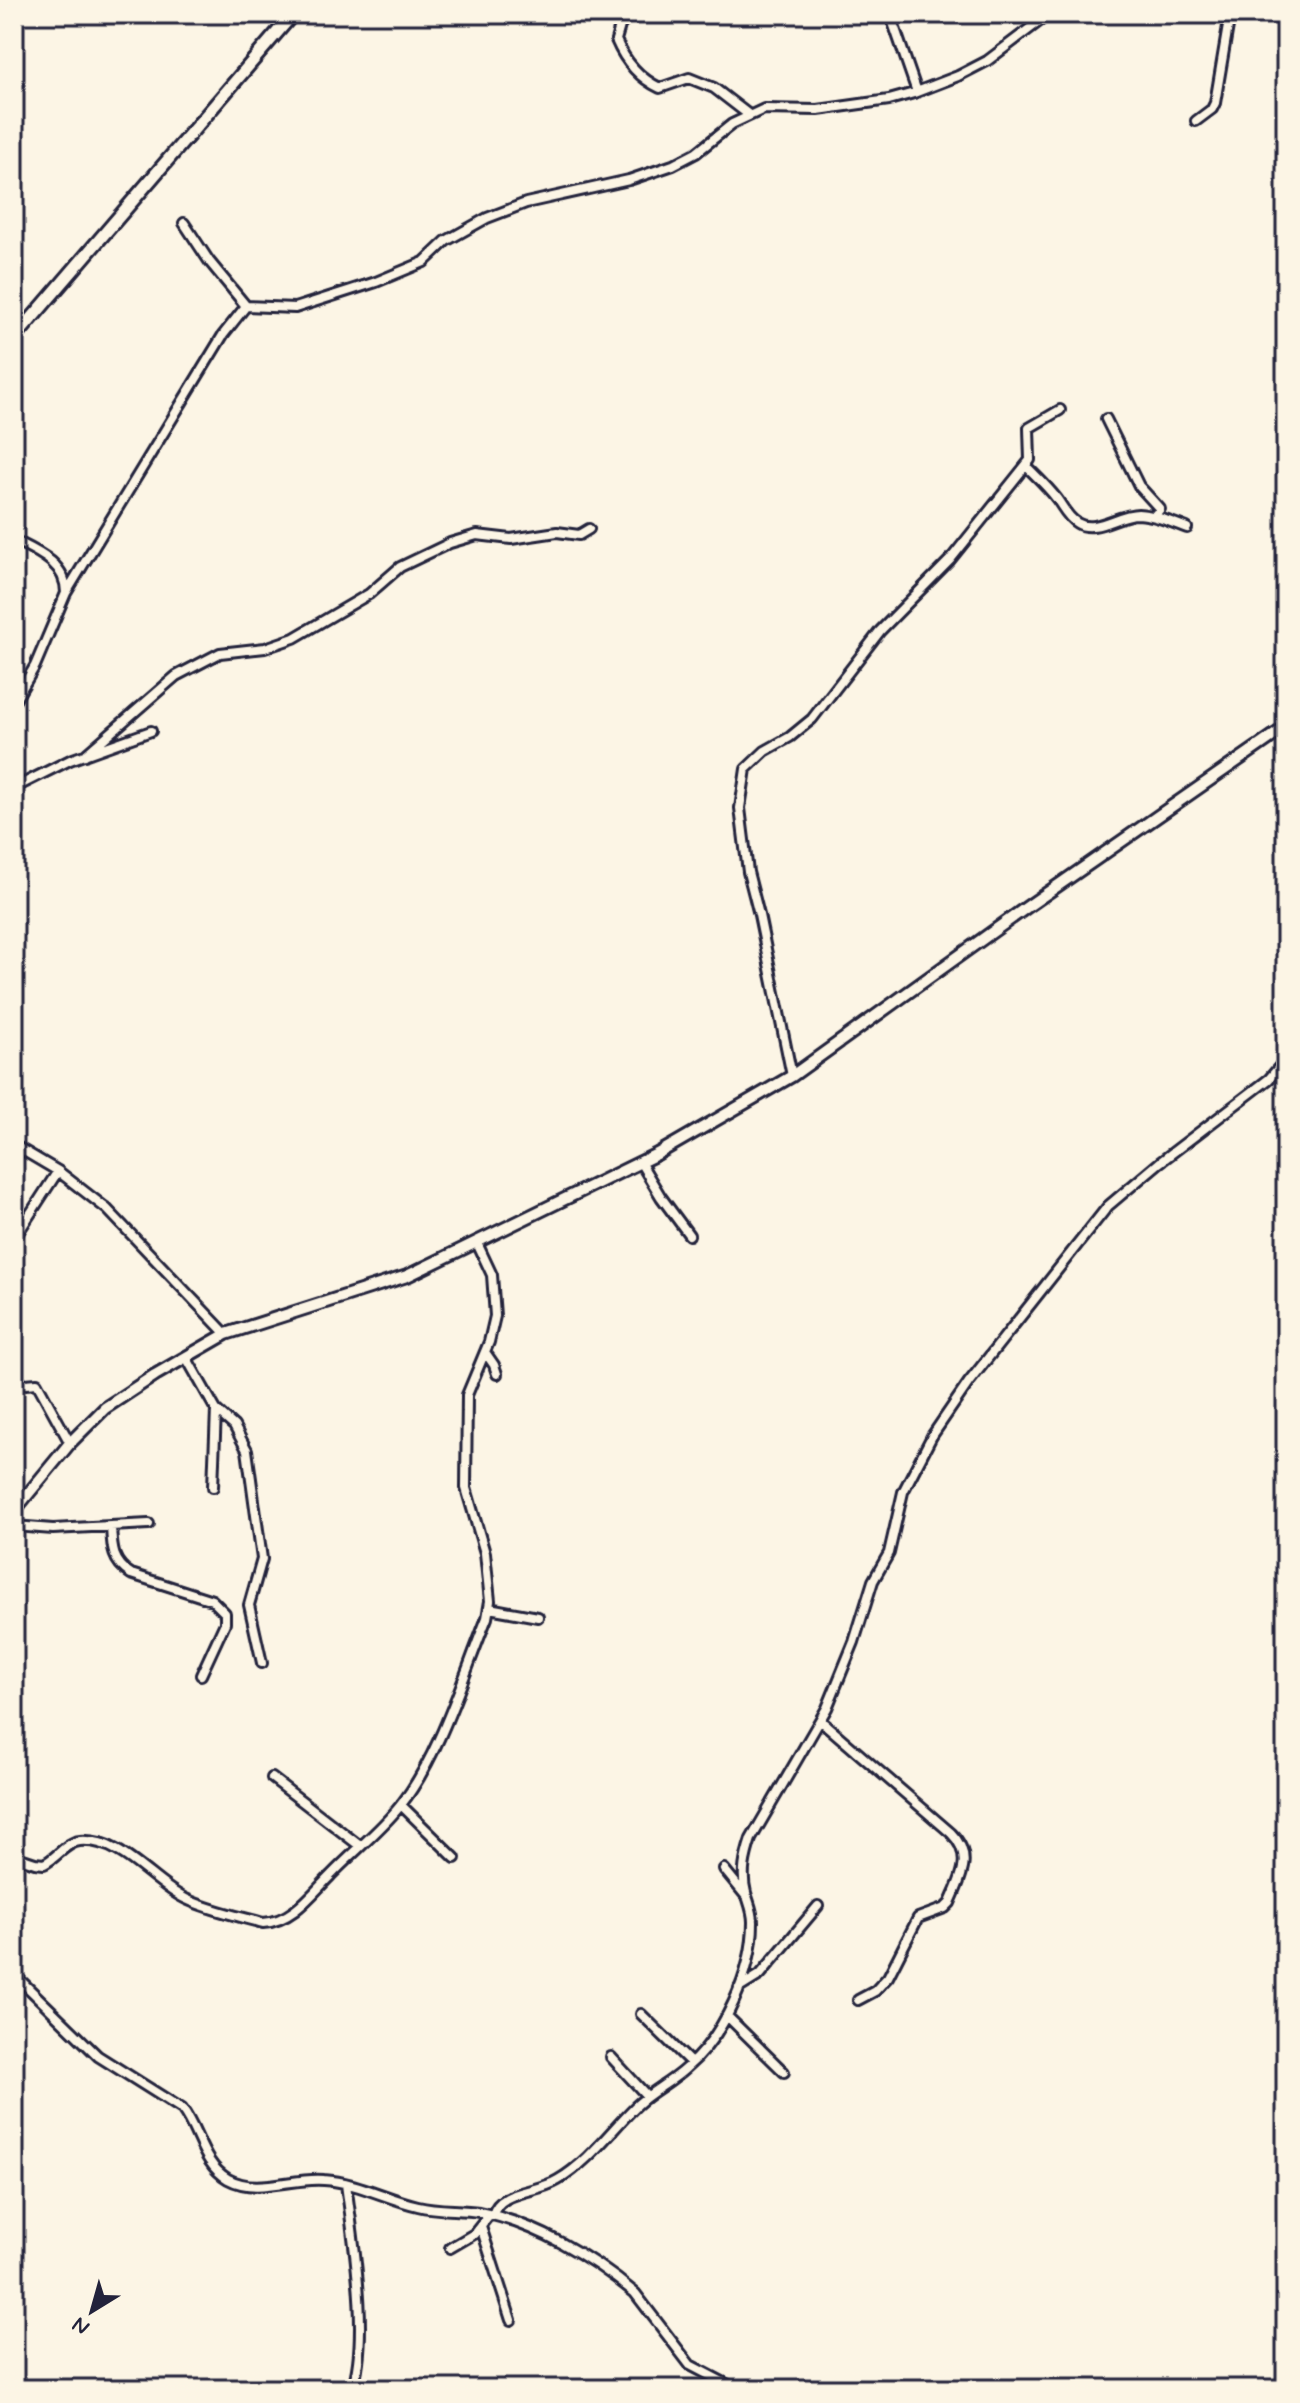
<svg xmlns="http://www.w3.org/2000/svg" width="1300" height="2403" font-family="Mynerve,sans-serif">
	<rect width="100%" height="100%" fill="#fcf5e5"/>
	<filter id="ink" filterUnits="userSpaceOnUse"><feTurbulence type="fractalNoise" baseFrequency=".0125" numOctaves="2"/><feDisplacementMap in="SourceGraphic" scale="16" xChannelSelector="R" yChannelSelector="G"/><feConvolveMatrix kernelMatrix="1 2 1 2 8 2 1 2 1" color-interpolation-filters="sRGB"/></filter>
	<g filter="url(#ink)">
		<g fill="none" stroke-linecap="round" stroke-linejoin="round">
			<defs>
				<path id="minor" d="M630,14L620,26L616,40C625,61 639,78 660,88L689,78L714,88L749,115
					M890,14L917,92
					M1196,121L1212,109L1215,103L1230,14
					M184,223L209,261L246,306
					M1106,419L1139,486L1160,509L1154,516
					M1026,466C1036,476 1048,487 1057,499C1063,507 1067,517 1077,523C1095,534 1118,514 1138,514C1155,515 1171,522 1187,528
					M14,540C38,552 66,563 66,593L35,666L14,702
					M66,593L223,335L246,306L295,308L376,282L424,262L446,241L487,218L526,203L629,180L673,165L696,153L732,124L764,109L818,110L889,100L914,93L958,76L987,61L1049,14
					M85,755L176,676L220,653L265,648L294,638L369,594L400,567L450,543L477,535L511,539L557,532L579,535L589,529
					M14,788L70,760L151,731
					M792,1076L759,915L748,872L740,808L746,769L765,751L790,737L812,719L880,631L950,560L1030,460L1029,428L1060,410
					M14,1145L58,1171L107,1209L226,1334
					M640,1162L661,1197L689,1235
					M14,1239L58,1171
					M485,1352L494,1365L497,1374
					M186,1357L216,1410L234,1426L247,1450L262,1559L249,1605L262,1663
					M14,1385L37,1383L70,1443
					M213,1487L216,1410
					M14,1526L53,1529L149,1524
					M111,1526C112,1548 112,1562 131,1574L212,1600L225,1613V1623L201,1675
					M489,1608L538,1617
					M820,1720L951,1833C974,1856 961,1877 950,1903L945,1908L918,1918L888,1977L875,1991L858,2000
					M272,1778L360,1846
					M401,1805L455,1858
					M14,1856L35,1863L44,1864C57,1858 66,1842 80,1841C122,1838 152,1883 186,1899C209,1910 238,1916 263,1923C292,1922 312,1894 331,1875C353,1852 380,1831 400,1806C439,1757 463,1677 487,1618L490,1601L485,1553L466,1488L467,1395L489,1342L495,1316L492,1275L477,1243
					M724,1869L746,1896
					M14,1974L98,2056L182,2109C199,2131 202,2164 228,2179C257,2195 293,2177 324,2180C357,2182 387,2199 418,2206C438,2211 459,2209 479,2212C535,2223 592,2257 635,2293L690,2365L736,2389
					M739,1988L760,1975L818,1906
					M641,2014L691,2063
					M727,2016L784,2072
					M611,2057L647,2096
					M346,2184C353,2238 370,2338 352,2389
					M493,2215C499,2190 535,2194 558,2180C590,2161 611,2130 637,2105C652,2091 671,2082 686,2068C724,2036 753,1972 753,1922C753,1911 749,1903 746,1893C741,1874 745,1857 751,1839L827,1708L854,1642L873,1581L889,1553L903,1492L932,1436L969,1382L1108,1206L1159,1163L1269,1079L1286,1059
					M481,2227L511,2320
					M450,2248L474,2234L489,2215"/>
				<path id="tertiary" d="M14,1511L70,1443L105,1408L155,1375L226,1334L407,1276L657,1154L792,1076L1027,907L1286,727"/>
				<path id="secondary" d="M14,339L293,14"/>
			</defs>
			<use href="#minor" stroke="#22223b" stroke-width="14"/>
			<use href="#tertiary" stroke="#22223b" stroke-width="16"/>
			<use href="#secondary" stroke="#22223b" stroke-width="17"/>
			<use href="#minor" stroke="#fcf5e5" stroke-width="8"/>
			<use href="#tertiary" stroke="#fcf5e5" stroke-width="10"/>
			<use href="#secondary" stroke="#fcf5e5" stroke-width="11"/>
		</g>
	</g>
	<rect width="1300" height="2403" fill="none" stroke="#fcf5e5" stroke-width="48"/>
	<rect x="24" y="24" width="1252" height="2355" fill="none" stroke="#22223b" stroke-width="3" filter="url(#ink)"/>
	<g transform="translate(92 2311) rotate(217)" stroke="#fcf5e5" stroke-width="6" paint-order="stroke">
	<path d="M0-6L14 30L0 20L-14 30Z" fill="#22223b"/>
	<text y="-12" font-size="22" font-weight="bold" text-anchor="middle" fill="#22223b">N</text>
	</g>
</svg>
